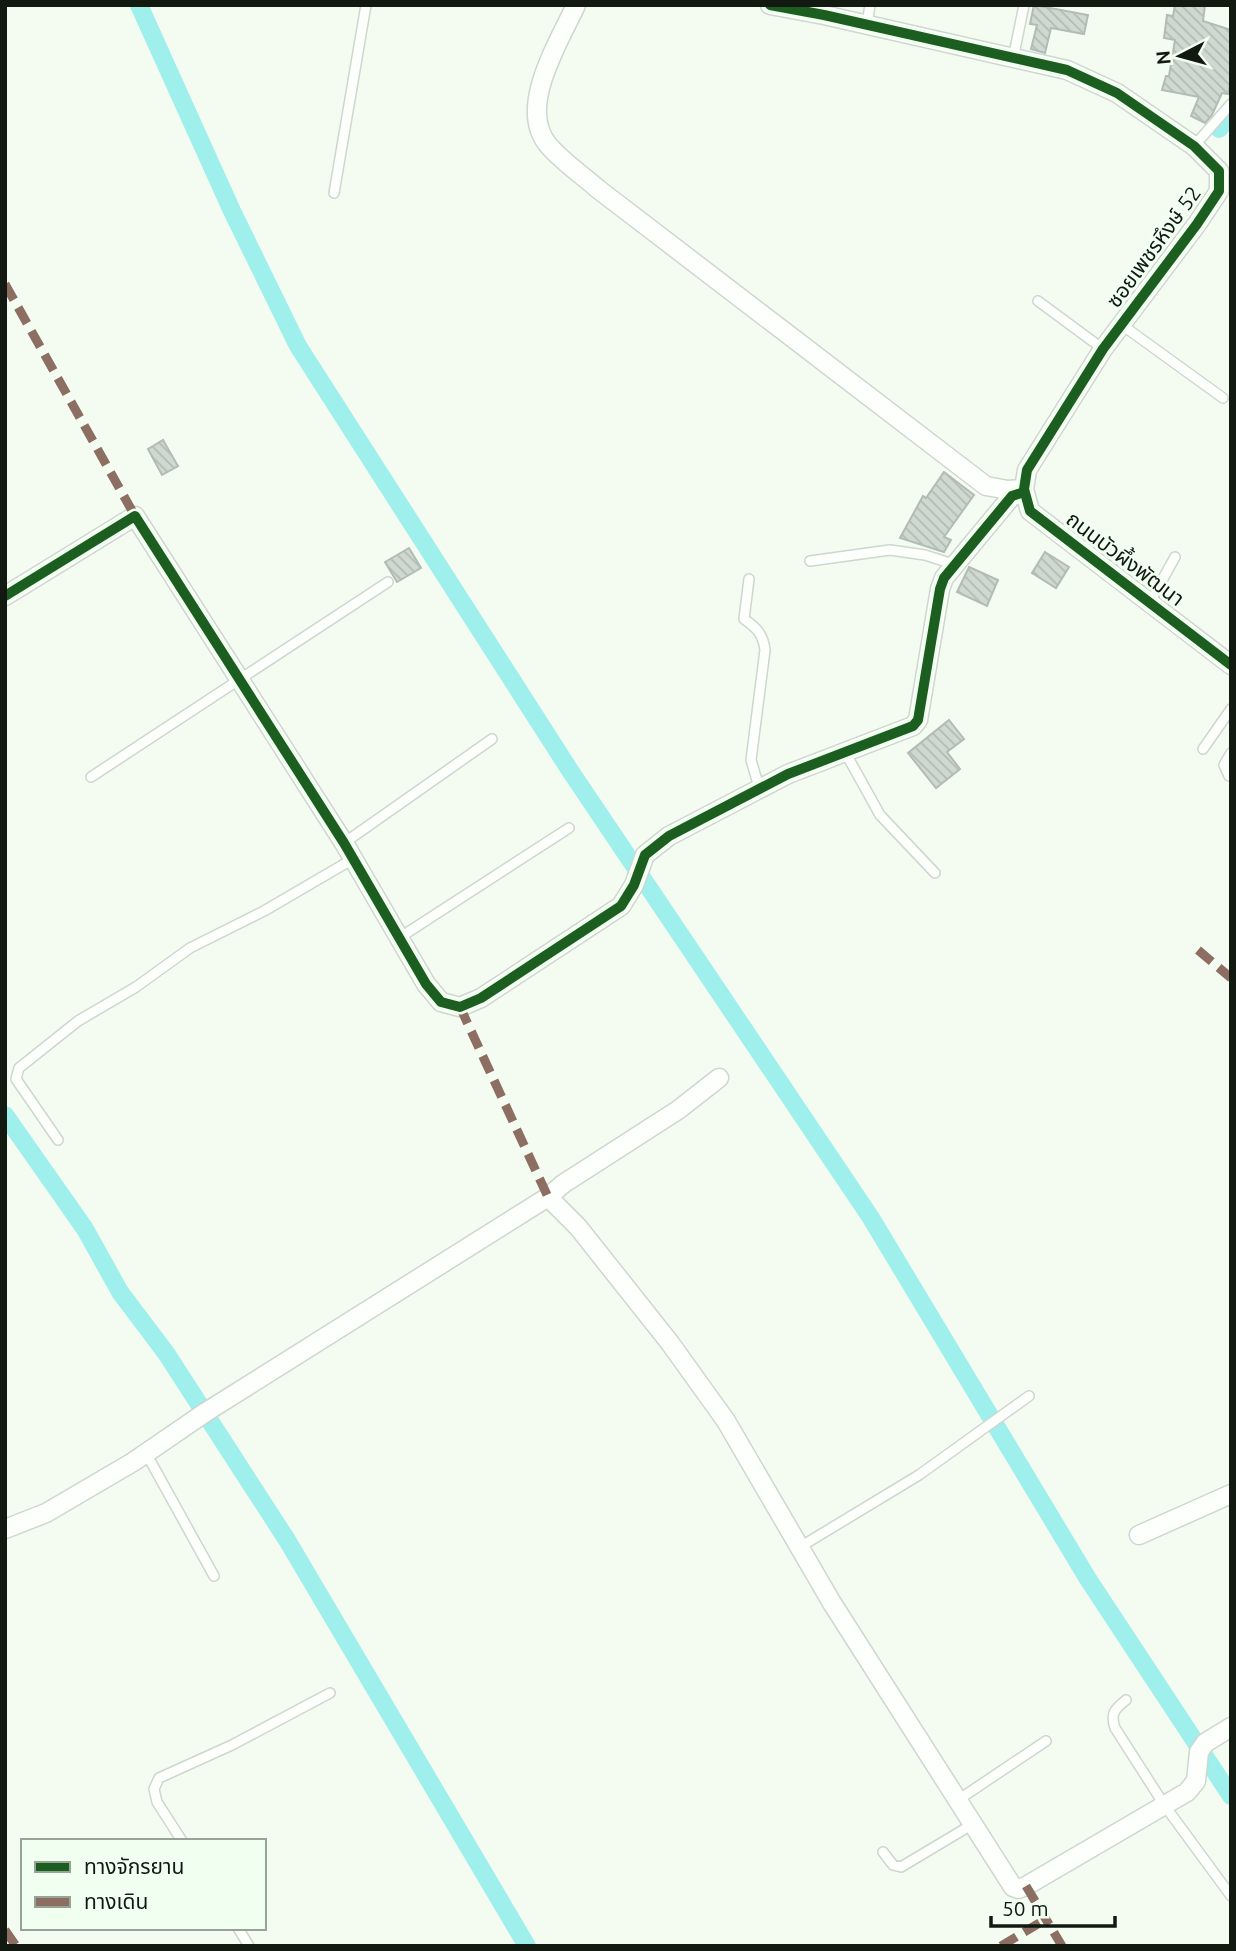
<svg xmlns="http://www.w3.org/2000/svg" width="1236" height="1951" font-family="Ubuntu,'Noto Sans Thai',sans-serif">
	<defs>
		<pattern id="building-back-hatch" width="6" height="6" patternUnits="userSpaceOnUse" patternTransform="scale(1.75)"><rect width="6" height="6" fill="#cfd9d2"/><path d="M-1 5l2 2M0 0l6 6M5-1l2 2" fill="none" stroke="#b1bab3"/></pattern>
	</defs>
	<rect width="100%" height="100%" fill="#f4fcf2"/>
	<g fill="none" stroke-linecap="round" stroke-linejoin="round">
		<path stroke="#9fefec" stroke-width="18" d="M139,5L232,211L298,346L569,769L871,1218L1088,1579L1231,1796
			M1219,129L1231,116
			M5,1115L85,1229L120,1292L166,1353L287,1540L527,1946"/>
	</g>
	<path fill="url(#building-back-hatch)" stroke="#b1bcb5" stroke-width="2" d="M1034,5L1088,15L1084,34L1051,28L1045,53L1031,49L1037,25L1030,24Z
		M1175,5H1205L1203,21L1231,30V81L1228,94L1222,93L1212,115L1205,123L1191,116L1199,97L1162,90L1166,76H1169L1175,40L1164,38L1167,15L1173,16Z
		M163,440L178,466L162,475L148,449Z
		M944,472L974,495L944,537L951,540L944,552L900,538L923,496L926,498Z
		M409,548L421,568L397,582L385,562Z
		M1045,552L1069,567L1056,588L1032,573Z
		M969,567L998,580L987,606L957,592Z
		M949,720L964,739L947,752L960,769L936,788L908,753Z"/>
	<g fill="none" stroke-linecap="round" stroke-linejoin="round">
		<defs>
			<path id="service" d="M867,24L870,5
				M1013,59L1024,5
				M1194,146L1231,104
				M334,193L366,5
				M1038,301L1103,349
				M1122,325L1223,398
				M810,561L890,550L925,555L956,565
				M749,579L744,619C757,628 763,634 765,650L751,760L759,787
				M1150,602L1175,557
				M1203,749L1231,709
				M845,752L880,815L935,873
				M1229,776L1224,765L1231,753
				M91,777L388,582
				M344,843L492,739
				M399,938L569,828
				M58,1140L16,1079L19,1068L78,1021L136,987L190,948L264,911L353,859
				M146,1453L214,1576
				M800,1547L919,1475L1029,1396
				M1126,1700C1115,1709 1110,1713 1115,1728L1165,1806L1231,1896
				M958,1800L1046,1741
				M182,1841L157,1802L154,1789L159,1778L232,1745L330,1693
				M883,1852L893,1865L901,1867L973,1824
				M238,1928L249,1946"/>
			<path id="minor" d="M576,5C559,42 516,109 549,146C563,162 582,175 598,189L986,486L1008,490L1024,489
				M770,5L824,15L1067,70L1117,93L1194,146L1219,171V191L1197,224L1103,349L1027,470L1024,489L1030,511L1231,665
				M5,596L135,516L344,843L426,984L441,1002L460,1007L481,998L621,906L634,885L645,855L669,836L788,774L913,726L918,720L940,589L944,578L1012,496L1024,492
				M548,1197L578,1227L670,1343L726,1421L832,1603L1013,1887L1018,1889L1026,1886L1187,1792L1196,1781L1199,1752L1205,1743L1231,1727
				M5,1529L46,1513L133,1462L206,1412L548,1197L563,1184L678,1110L719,1078
				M1139,1535L1231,1494"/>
		</defs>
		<use href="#service" stroke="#ced7cd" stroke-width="12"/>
		<use href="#minor" stroke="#ced7cd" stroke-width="21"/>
		<use href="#service" stroke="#fdfffd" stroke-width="9"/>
		<use href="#minor" stroke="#fdfffd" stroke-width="18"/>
		<path stroke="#8d6e63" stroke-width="9" stroke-dasharray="18 9" stroke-linecap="butt" d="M5,284L135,516
			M1198,950L1231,978
			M460,1007L548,1197
			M1026,1886L1062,1946
			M5,1930L16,1946
			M1001,1946L1046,1919"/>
		<defs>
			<path id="cycleway" d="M770,5L824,15L1067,70L1117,93L1194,146L1219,171V191L1197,224L1103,349L1027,470L1024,489L1030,511L1231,665
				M5,596L135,516L344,843L426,984L441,1002L460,1007L481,998L621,906L634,885L645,855L669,836L788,774L913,726L918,720L940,589L944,578L1012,496L1024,492"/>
		</defs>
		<use href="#cycleway" stroke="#f0ffef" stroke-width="15"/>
		<use href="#cycleway" stroke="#1b5e20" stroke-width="10"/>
	</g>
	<g text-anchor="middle" stroke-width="6" stroke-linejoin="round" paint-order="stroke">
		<g font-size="21" fill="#111910" stroke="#f0ffef">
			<text transform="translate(1154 247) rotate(-54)" y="7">ซอยเพชรหึงษ์ 52</text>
			<text transform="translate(1125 559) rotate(37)" y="7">ถนนบัวผึ้งพัฒนา</text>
		</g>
	</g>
	<rect width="1236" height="1951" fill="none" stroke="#111910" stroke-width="14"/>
	<rect x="21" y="1839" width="245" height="91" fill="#f0ffef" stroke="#97a396" stroke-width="2"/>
	<rect x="35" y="1862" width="35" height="10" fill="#1b5e20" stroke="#97a396" stroke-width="2"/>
	<text x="84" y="1874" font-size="21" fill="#111910">ทางจักรยาน</text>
	<rect x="35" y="1897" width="35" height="10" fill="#8d6e63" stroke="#97a396" stroke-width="2"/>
	<text x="84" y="1909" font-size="21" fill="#111910">ทางเดิน</text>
	<g transform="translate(1180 56) rotate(264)" stroke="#f0ffef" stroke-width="5" paint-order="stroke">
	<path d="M0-5L12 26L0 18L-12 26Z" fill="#111910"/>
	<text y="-10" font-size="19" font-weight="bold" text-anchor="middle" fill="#111910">N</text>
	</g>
	<path d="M991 1916v10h124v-10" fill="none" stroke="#111910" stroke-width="3.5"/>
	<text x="1002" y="1916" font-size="21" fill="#111910" stroke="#f0ffef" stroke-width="5" paint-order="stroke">50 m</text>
</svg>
